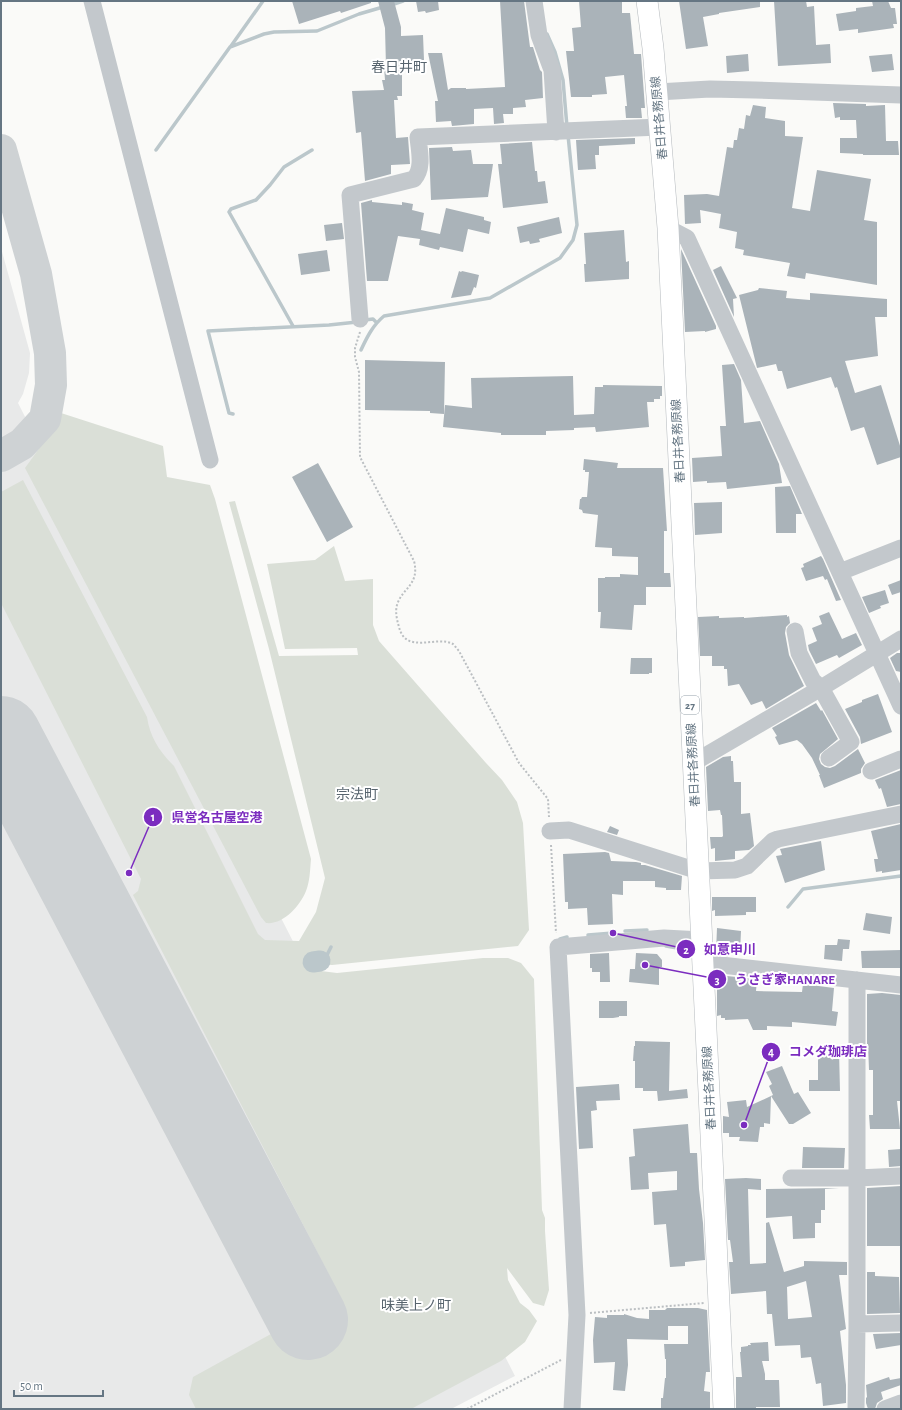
<svg xmlns="http://www.w3.org/2000/svg" width="902" height="1410" font-family="'Alegreya Sans','Noto Sans JP',sans-serif">
	<rect width="100%" height="100%" fill="#fafaf8"/>
	<path fill="#e8e9e9" d="M1,248L30,353L29,373L23,394L18,403L515,1376L451,1409H1Z"/>
	<path fill="#dadfd7" d="M61,413L163,446L167,477L210,485L215,499L311,859C310,870 310,881 306,891C300,906 283,925 266,923L261,917L25,468L46,439Z
		M23,480L147,717C150,737 159,751 174,766L258,934L265,940L299,941L316,912L325,878L269,649L229,502L235,501L279,656L358,655L357,648L285,649L267,564L315,560L334,546L345,581L373,579V625L379,641L486,763L502,780L517,802L523,823L529,930L518,946L332,965L321,964V971L337,973L483,958H508L521,963L534,979L542,1210L545,1218V1231L549,1290L544,1306L533,1303L507,1268L508,1280L520,1303L529,1310L537,1321L525,1342L501,1361L411,1409H196L189,1395L193,1377L271,1334L274,1338L344,1304L133,895L138,891L141,879L1,603V492Z"/>
	<g fill="none" stroke-linecap="round" stroke-linejoin="round">
		<path stroke="#bbc7cb" stroke-width="3.5" d="M391,5L403,1
			M547,34L555,52L563,80L567,127
			M231,46L263,1
			M156,150L230,47L264,34L274,32L317,31L359,14L383,7
			M365,320L373,319L376,322
			M293,326L229,212L231,209L256,200L270,185L284,167L312,150
			M361,350C367,337 373,325 384,316L490,298L560,258L573,240L577,225L568,135
			M233,414L229,413L208,331L329,325L357,322
			M788,907L803,889L901,876
			M625,931L647,930
			M588,935L613,933
			M560,939L567,937
			M666,946L683,949
			M714,954L727,955
			M320,961L327,955L331,947
			M320,961L328,962"/>
		<path stroke="#bbc7cb" stroke-width="21" d="M313,962L320,961"/>
		<path stroke="#ced2d4" stroke-width="32" d="M1,150L36,274L50,353L51,385L45,419L22,444L1,456
			M1,808L11,776L14,762"/>
		<path stroke="#ced2d4" stroke-width="80" d="M1,736L308,1320"/>
	</g>
	<path fill="#aab3b9" fill-rule="evenodd" d="M292,1H371V3L341,13L340,11L299,24Z
		M378,1H394L401,27V36L423,35L424,60L402,65V96H397L398,100H394L396,138L408,137L410,164L391,165V174L365,181L361,132L356,133L352,91L384,90L382,80H385L384,67H386L385,28Z
		M416,1H438L439,10L426,13L425,11L418,12Z
		M500,1H524L530,47H533L540,70L542,72L543,98L525,100L526,107L513,108V114H503L504,123L494,124L493,108L474,109V124L452,126L451,121L436,122L435,101H438L428,53H442L448,90L451,88H466V89L505,87Z
		M579,1H622V13H630L634,54H641L645,108H641L642,118H626L625,106H627L624,75L605,77L607,94L592,95V97H571L566,51H574L572,28L581,27Z
		M679,1H760V7L719,13V14L703,17L708,46L686,49Z
		M774,1H806L807,7L814,6L816,45L830,44L831,63L778,66Z
		M872,1H888L891,8H895L897,24H893L894,28L858,33V29L839,31L836,14L856,11V8L873,6Z
		M748,54L749,71L727,73L726,56Z
		M892,54L894,70L872,72L869,56Z
		M833,103L866,104V106L885,105L886,141H898L899,155H863V154L840,153V138H857L856,120H840V117L835,118Z
		M753,105L766,107L765,118L785,121V136L803,137L792,208L810,211L817,170L871,179L864,220L877,222V285L806,273L805,279L787,276L790,263L743,255L744,250L735,248L737,232L719,228L721,214L700,210L701,223L685,224L684,195L707,194L719,196L727,147L733,148L734,140H737L739,128L744,129L746,115L750,116Z
		M635,138V144L599,146V155H595L596,169L578,170L576,140Z
		M532,142L535,171H537L538,182L545,181L548,203L503,208L498,164H502L500,144Z
		M452,147L453,151L471,150L473,164H493L488,197L431,200L429,148Z
		M372,200V202L402,205V202L413,204L412,210L424,213L421,230L440,234L446,208L484,217V220L491,222L489,234L468,229L463,252L440,247L439,250L419,245L420,239L398,236L388,281H367L361,203Z
		M559,217L562,233L539,239L540,242L530,244L529,241L520,243L517,227Z
		M342,223L344,239L326,241L324,225Z
		M624,230L626,262L629,261V279L585,282L584,264H586L584,233Z
		M681,249L716,326V329L705,332V331L685,332Z
		M327,250L330,271L301,275L298,254Z
		M721,266L737,298L733,299L734,317L713,270Z
		M459,271L461,272L462,271L479,275L476,288L474,287L471,295L451,298Z
		M759,288L787,291L786,298L810,300V293L887,299V317H875L878,356L845,361L855,393L881,385L901,449V457L877,465L864,427L851,431L837,387L835,388L831,377L787,389L782,371H778L776,364L757,368L739,295L758,290Z
		M365,360L445,362L444,414L430,413V411L365,410Z
		M734,364L741,380L744,423L760,421L779,464L782,483L727,489L726,482L707,483V481L693,482L692,458L722,456L720,426H726L722,365Z
		M573,376L574,415L594,414L595,387H603V385L662,386V396H660V399H654V402H647L649,427L596,432L595,427L574,428V430L546,431V435H501V433L443,427L445,405L472,408L471,378Z
		M584,459L618,463L617,468H663L667,531H664V573H670L671,587H646V605H634L632,630L600,628L601,612H598V578H605V577H620V574L638,575V557L612,556V548L595,547L598,515L583,513L582,510L579,509L580,499H581L582,497H587L589,472H585V470H583Z
		M318,463L353,527L327,542L292,477Z
		M790,486L802,514H796V533H776L775,487Z
		M722,502V533L695,535L694,503Z
		M821,556L823,559L841,600L836,601L827,579L825,580L823,576L806,581L801,568L804,567L803,564Z
		M901,580V592L892,595L888,585Z
		M885,590L889,603L880,606L881,608L869,613L862,597Z
		M829,612L842,639L856,633L862,645L839,658L837,655L816,664L809,650L808,645L817,641L812,628L822,624L819,616Z
		M787,615V617L789,616L790,623L786,627L785,633L789,655L804,686L766,709L762,701L751,705L739,684L728,686L727,669H724V666H712V656H700L698,617L719,616V618L744,617V618Z
		M897,653H901V672L896,671L890,658Z
		M631,658H652V673H649V674H630Z
		M878,694L892,732L861,744L860,737L845,709L862,702V700Z
		M816,703L821,711L822,710L838,739L820,754L819,759L821,764L825,767L830,768L835,766L858,749L865,763L861,769V773L824,788L819,775H820L812,758L802,744L797,740L779,745L775,737L777,736L772,728Z
		M731,756V761H733L734,782H741V814L750,813L754,846L749,850L735,851V859L715,861V848L711,849L710,837H722L723,836L722,815H721L720,810L708,811L706,767L723,757Z
		M901,770V804L887,807L881,788L879,789L875,780Z
		M901,824V870L882,873V871L876,872L874,859H878L871,831Z
		M610,826L619,830L617,835L607,832Z
		M821,841L825,870L785,883L776,856L782,855L780,849Z
		M605,852L609,853L611,861L636,862L641,863V865H645L682,876L681,890H666V888L655,887V881H623V895L612,894L613,924L588,925L587,908L568,909V902H565L563,854Z
		M712,897H756V912H746V915L715,916V910L712,911Z
		M866,913L892,917L890,934L863,930Z
		M717,928L741,931L740,953L716,952Z
		M838,939L850,940L849,949H843L842,961L824,959L825,945H837Z
		M901,950V968H862L861,951Z
		M609,953L610,982H600V972H592V968H590V954Z
		M636,953L657,954L662,960V967H659V985L629,982L630,969H635Z
		M717,975L756,979L757,980L756,991L802,992L803,984L834,988L832,1011L838,1012L836,1026L792,1022V1027L767,1026V1030H753L748,1019L725,1020V1018H721V1015L717,1016Z
		M882,993L901,995V1101H897L900,1129H870L869,1115H873V1070H869L868,1044H867V994Z
		M599,1001H627V1016H619V1017L613,1018H599Z
		M635,1041L670,1042L669,1091L687,1089L688,1098L658,1101L657,1091H643V1088H635V1061H633L634,1046H635Z
		M818,1050H839L840,1091H809V1080H818Z
		M782,1066L794,1094L798,1092L811,1113L793,1124H789L771,1096L773,1095L769,1086L772,1084L766,1072Z
		M619,1084L620,1100L596,1101L597,1110L591,1111L593,1148L579,1149L576,1087Z
		M771,1096L770,1124L764,1123V1127H760L758,1142L739,1141L740,1137H729V1133H723V1116L729,1117L727,1102L746,1100L747,1107Z
		M688,1124L690,1153H697L699,1189L703,1223L705,1260L685,1262V1266L670,1267L666,1224L654,1225L652,1192L677,1190V1171L648,1173L649,1189L631,1190L629,1157L635,1156L633,1129Z
		M803,1147L845,1148L844,1168H797H802Z
		M901,1149V1166L889,1167L888,1150Z
		M746,1178L761,1179V1190L748,1189L750,1264L766,1263V1223L769,1222L784,1272L804,1266V1261L847,1262V1275H839L846,1329L840,1331L846,1385V1403L823,1406L821,1383L816,1384L811,1357L801,1358L800,1345L775,1346L772,1314H767L766,1291L731,1294L729,1262H733L730,1240H728L725,1179ZM806,1281L812,1317L788,1319L787,1287Z
		M901,1186V1246H867V1188Z
		M839,1188L825,1189V1210H821V1223H815V1238L793,1239L792,1216L766,1218V1189Z
		M867,1272H875V1276L899,1277L900,1313L867,1314Z
		M667,1308H698L707,1310L710,1372H706L704,1391L710,1392V1409H661V1398H663L665,1378H666V1359H665L664,1344H688V1326H668V1340L627,1339L628,1365L625,1391L613,1390L615,1362L594,1363L593,1340L595,1317L607,1318V1315H624V1314L637,1318L649,1319V1310H665Z
		M901,1333V1345L876,1349L873,1334Z
		M768,1342L769,1361H762L765,1374V1380H779L780,1407H756V1409L736,1408V1377H742L740,1352H741V1347L748,1346V1345H751L750,1343Z
		M889,1377L890,1380L901,1378V1385L881,1392L883,1399L877,1403L875,1409H868L866,1403V1398L867,1397L866,1385Z"/>
	<g fill="none" stroke-linecap="round" stroke-linejoin="round">
		<defs>
			<path id="major" d="M647,1L653,48L668,228L724,1409"/>
		</defs>
		<use href="#major" stroke="#b5babe" stroke-width="22"/>
		<path stroke="#bbbfc2" stroke-width="2" stroke-dasharray="2 2" stroke-linecap="butt" d="M360,332L355,348V357L359,372L360,457L414,561C420,585 402,588 397,605C395,612 397,620 399,627C406,655 436,635 453,644C455,646 457,649 459,651L519,763L548,799L549,817
			M551,845L556,933
			M590,1313L704,1303
			M467,1409L561,1360"/>
		<path stroke="#c3c8cc" stroke-width="17" d="M92,1L210,460
			M534,1L539,35L552,70L556,132
			M657,92L710,89L755,90L901,95
			M668,228L687,238L901,706
			M360,319L350,195L414,179C424,168 419,150 418,137L660,127
			M840,572L901,548
			M795,631L799,653L813,681L821,688L851,742L829,758
			M693,763L821,688L901,639
			M871,771L901,759
			M550,831L569,830L698,871L735,870L747,866L773,841L778,839L901,814
			M703,963L901,985
			M791,1178H857L901,1176
			M857,1324L901,1323
			M572,1409L577,1315L558,947L664,938L702,940
			M856,1409L857,1324V980
			M885,1409L901,1403"/>
		<use href="#major" stroke="#fff" stroke-width="21"/>
	</g>
	<g text-anchor="middle" stroke-width="4" stroke-linejoin="round" paint-order="stroke">
		<rect fill="#fff" stroke="#939fa8" stroke-width="1" x="681" y="696" width="18" height="18" rx="3"/>
		<g font-size="11" font-weight="bold" fill="#657683">
			<text x="690" y="709">27</text>
		</g>
		<g font-size="12" fill="#657683" stroke="#fff">
			<text transform="translate(659 118) rotate(-95)" y="4">春日井各務原線</text>
			<text transform="translate(678 441) rotate(-93)" y="4">春日井各務原線</text>
			<text transform="translate(693 765) rotate(-93)" y="4">春日井各務原線</text>
			<text transform="translate(709 1088) rotate(-93)" y="4">春日井各務原線</text>
		</g>
		<g font-size="14" fill="#57646e" stroke="#fff">
			<text x="399" y="72">春日井町</text>
			<text x="357" y="799">宗法町</text>
			<text x="416" y="1310">味美上ノ町</text>
		</g>
	</g>
	<path fill="none" stroke="#7b2cbf" stroke-width="1.5" d="M129 873L153 817M613 933L686 949M645 965L717 979M744 1125L771 1052"/>
	<g fill="#7b2cbf" stroke="#fff" stroke-width="1.5">
		<circle cx="129" cy="873" r="4"/>
		<circle cx="613" cy="933" r="4"/>
		<circle cx="645" cy="965" r="4"/>
		<circle cx="744" cy="1125" r="4"/>
		<circle cx="153" cy="817" r="10"/>
		<circle cx="686" cy="949" r="10"/>
		<circle cx="717" cy="979" r="10"/>
		<circle cx="771" cy="1052" r="10"/>
	</g>
	<g font-size="12" text-anchor="middle" font-weight="bold" fill="#fff">
		<text x="153" y="821">1</text>
		<text x="686" y="954">2</text>
		<text x="717" y="984">3</text>
		<text x="771" y="1056">4</text>
	</g>
	<g font-size="13" text-anchor="middle" font-weight="bold" fill="#7b2cbf" stroke="#fff" stroke-width="4" stroke-linejoin="round" paint-order="stroke">
		<text x="217" y="822">県営名古屋空港</text>
		<text x="730" y="954">如意申川</text>
		<text x="785" y="984">うさぎ家HANARE</text>
		<text x="828" y="1056">コメダ珈琲店</text>
	</g>
	<rect width="902" height="1410" fill="none" stroke="#657683" stroke-width="4"/>
	<path d="M14 1390v6h89v-6" fill="none" stroke="#657683" stroke-width="2"/>
	<text x="20" y="1390" font-size="12" fill="#657683" stroke="#ffffff" stroke-width="3" paint-order="stroke">50 m</text>
</svg>
